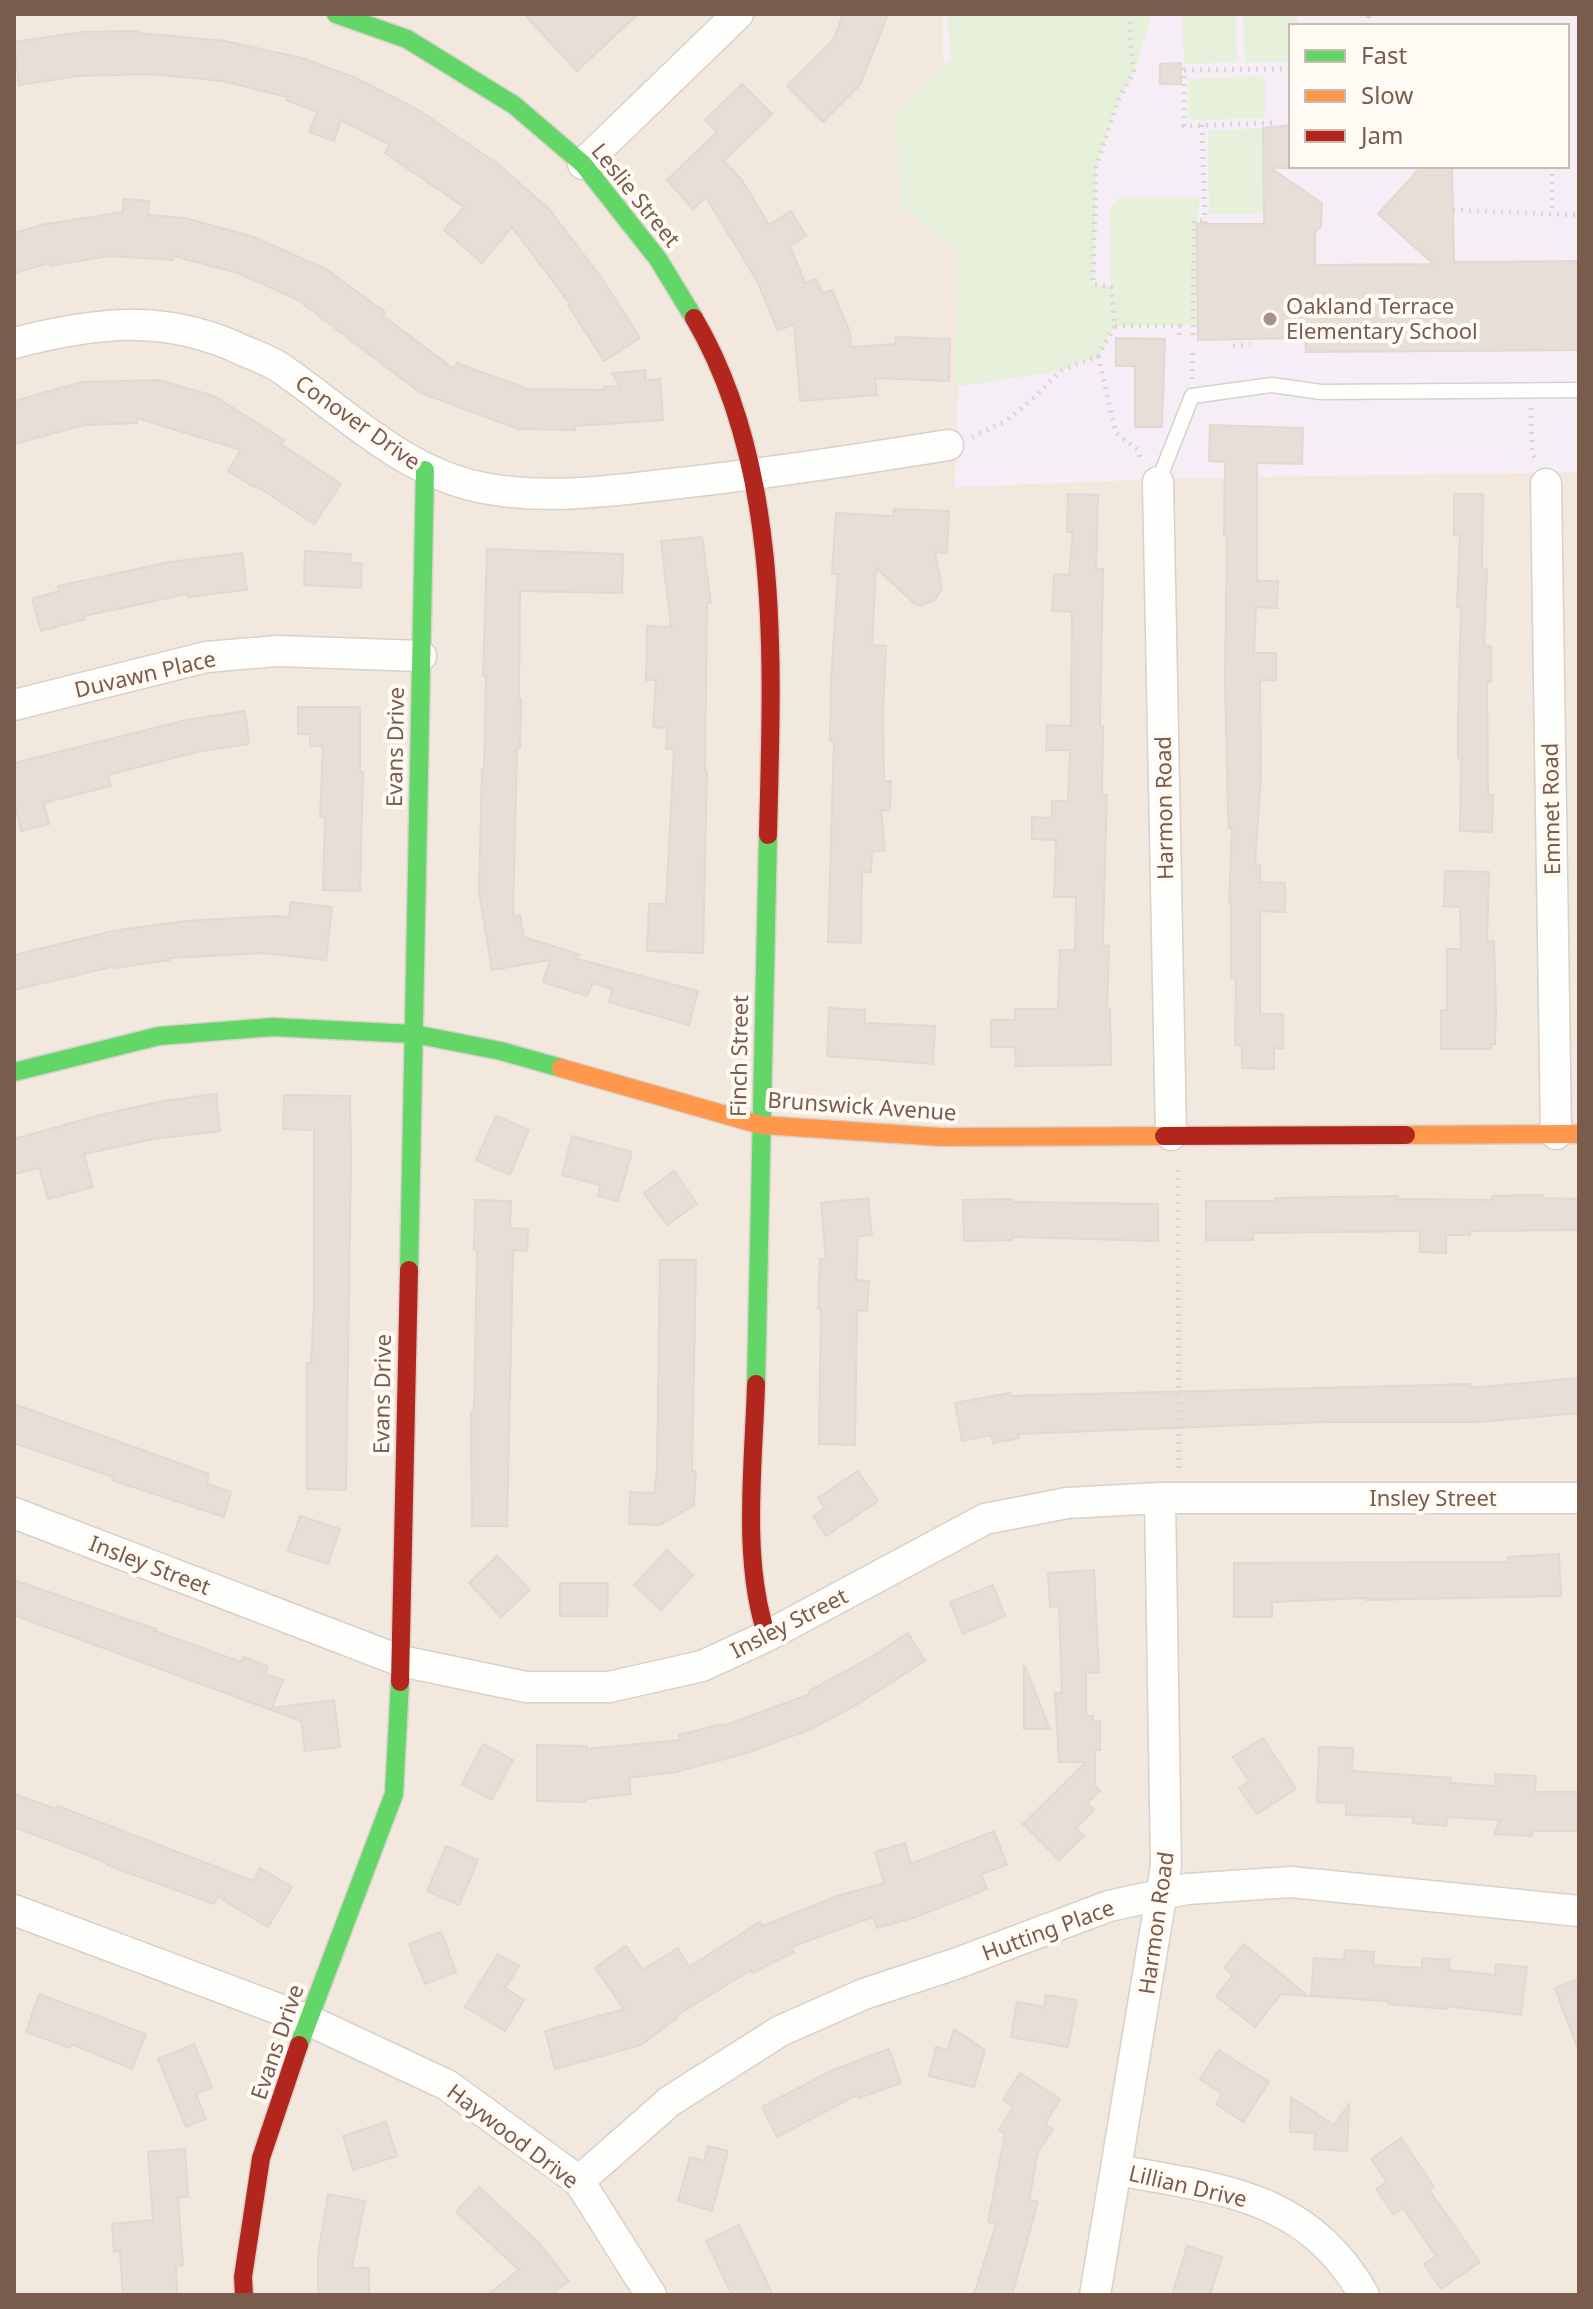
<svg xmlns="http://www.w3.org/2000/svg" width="1593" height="2309" font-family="'Noto Sans',sans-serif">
	<rect width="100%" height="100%" fill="#f9f5f0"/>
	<path fill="#f2e8de" d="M14,14H943L944,78L966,163L955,487L1175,478L1579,472V2295H14Z"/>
	<path fill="#f6eef6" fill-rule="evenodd" d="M943,14H1579V472L1175,478L955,487L966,163L944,78ZM1291,26H1567V166H1291Z"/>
	<path fill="#e7f0db" d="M947,14H1152L1134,72L1118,100L1096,167L1093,284L1111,286L1110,208L1119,197H1200L1197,226L1198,325L1115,326L1098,356L1060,371L955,387L958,250L901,207L896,117L951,58Z
		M1182,14H1236L1237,62L1184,64Z
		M1243,14H1297V26H1291V61L1245,63Z
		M1257,76L1265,78V118L1193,120L1188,117V79Z
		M1263,128L1264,213L1209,214L1208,131Z"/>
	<path fill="#e6ded7" stroke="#e2d8d2" stroke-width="2" d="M524,14H638L577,71Z
		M843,14H888L860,85L823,122L787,86L834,39Z
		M139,31V33L225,41L302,58L356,78L417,109L498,164L549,209L603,280L640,338L604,361L568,305L570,304L512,227L482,263L444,230L464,207L385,153L390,145L341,120L334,141L309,132L317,112L286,100L287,97L223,81L149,74L78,76L19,85L14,42L82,32Z
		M1181,63V84H1160V64Z
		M742,84L772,114L724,161L742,180L769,225L791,211L806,236L790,246L805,283L816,279L823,293L832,290L850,332L851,347L895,344L896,337L950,339L949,381L875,378L877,395L800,401L794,324L778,331L757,281L706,197L693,209L667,180L717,132L705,120Z
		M1291,125V168H1271L1322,203L1321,227L1315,232V265L1433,264L1378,214L1422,166H1452L1454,262L1579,261V350L1306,352L1305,338L1198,340L1197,224H1264L1263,128Z
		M123,199L149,201L148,215L185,218L254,237L326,269L385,312L383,316L454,369L457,363L528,389L605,390L604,387L620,386L612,373L645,370L646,381L660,379L663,420L575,426V430L518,429L421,393L298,300L238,273L173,256V260L109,256L50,266V263L14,273V233L41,225L123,212Z
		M1116,338L1165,339L1162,427H1135V366H1116Z
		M159,380L214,396L284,440L281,444L341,484L314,524L255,485L254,487L228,471L241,450L137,418V423L85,425L14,444V401L82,382Z
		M1210,425L1303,428L1302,464L1257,463V581H1278L1277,608L1256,607L1254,653H1276V680H1260L1261,774L1255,865H1260V882L1285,883V912L1260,911V1014H1283V1048H1274V1069L1242,1068V1045H1235L1236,978H1231V902H1229L1232,828H1229L1228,812L1225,680L1227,535H1224L1225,462L1209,461Z
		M1068,494L1098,495L1096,569H1103L1100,726H1103L1102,795H1107L1103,934V945L1109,946L1107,1009H1110L1111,1065L1016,1066L1015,1047H991V1020H1015V1009H1058L1060,950H1075L1076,897H1054L1056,840L1032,839V817L1052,818V801H1068L1070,750H1046L1047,725L1071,726L1072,612L1052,611L1054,574L1069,575L1073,532H1067Z
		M1454,494H1483L1482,568L1487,569L1484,646H1491V682H1487L1488,795H1493L1492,832L1460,831L1461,758H1458V720L1461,607H1457L1460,535H1454Z
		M894,509L949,511L947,553L935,552L942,588L935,600L922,605L915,604L876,568L872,645L886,646L883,711L884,781H891L890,810H881L885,850L872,852L871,872H862L861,943L828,942L834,741H830L831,681L838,574H832L836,513L893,516Z
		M702,537L711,603L707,604L705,771H707L703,953L647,951L649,904H666L674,749H666L667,728L653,727L656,680H646L647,626L671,627L661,541Z
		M487,549L623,554L622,593L520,591L519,698L521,699L520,748H517L513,916L520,915L524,937L581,955L570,957L698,991L689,1025L609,1002L612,989L593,983L587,996L543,982L550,960L492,970L479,892L482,770H484L486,676H483Z
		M305,551L351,554L350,563L362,564L361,588L304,585Z
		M242,553L247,590L188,597L187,594L84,616L85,619L41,631L32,599L59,591L58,586L169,562Z
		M298,707H360V772H363L360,891L323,890L325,817H320L323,746H310V734H298Z
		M245,711L249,744L197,752L108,775L111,786L44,803L49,824L21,831L14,799V763L186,720Z
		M1445,871L1489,872L1487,941H1494L1496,1010L1495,1044H1491V1049H1441V1010H1447V949H1461L1460,907L1444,906Z
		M291,902L332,907L326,960L263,953L170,958V960L116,968V966L14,990V955L113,931L185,921L275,916L289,917Z
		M829,1008L865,1010V1023L935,1026L933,1064L827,1056Z
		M216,1094L220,1131L153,1139L84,1154L93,1187L48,1199L39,1168L14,1174V1139L100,1115L164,1101Z
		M284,1095L350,1096L351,1159L346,1490L307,1489V1363H311L314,1302V1130L283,1129Z
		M496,1116L529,1130L510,1175L476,1160Z
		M572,1136L632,1152L618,1201L598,1196L600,1185L562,1175Z
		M674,1171L697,1204L667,1225L644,1193Z
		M1543,1195V1198L1579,1199V1230L1470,1231V1235H1446V1253L1420,1252V1231L1253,1233V1240H1206V1201H1276V1198L1398,1196V1199L1492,1200V1196Z
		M868,1198L872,1235L858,1236L856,1280L869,1281L867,1311L857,1310L855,1445L819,1444L821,1309H818L820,1259H826L821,1203Z
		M1012,1199V1202L1158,1204V1241L1012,1237V1240L964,1241L963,1200Z
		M475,1200L511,1201L510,1228L528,1229L527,1251L513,1250L507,1526H472L471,1412H474L477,1250L474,1249Z
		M660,1260H696L692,1471H696L694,1505L660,1525L629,1524L630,1492L654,1493L657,1470Z
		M1579,1378V1413L1479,1422H1325L1018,1434L1019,1438L993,1443L991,1435L962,1441L955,1403L1010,1393L1011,1396L1470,1384V1388Z
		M14,1404L209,1474L207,1484L231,1492L224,1517L112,1480L113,1477L14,1443Z
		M858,1471L878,1501L826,1536L813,1516L825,1508L818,1498Z
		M300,1516L340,1529L328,1564L288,1551Z
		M667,1550L693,1575L661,1610L634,1585Z
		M1559,1554L1561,1596L1366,1600V1598L1272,1602V1617H1234V1563L1509,1562L1508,1557Z
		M497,1556L530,1590L501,1617L469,1583Z
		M1094,1570L1099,1672L1086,1673V1716H1093V1722L1100,1721V1750H1095V1785L1100,1791L1087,1803L1094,1810L1076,1828L1084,1836L1059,1860L1023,1824L1086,1762H1059L1055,1693H1062L1059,1606L1050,1607L1048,1573Z
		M14,1580L156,1629L155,1631L241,1662L243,1657L268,1666L265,1674L283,1680L272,1708L334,1700L340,1747L305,1751L301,1721L14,1615Z
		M560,1583H608L607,1616H560Z
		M993,1585L1005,1616L963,1634L950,1602Z
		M908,1633L925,1661L856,1705L811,1729L750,1752L676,1772L629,1778L631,1794L586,1799V1802L537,1801V1745L587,1746V1749L680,1740L679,1735L722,1724L723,1726L810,1694L809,1691L870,1658Z
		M1024,1666H1025L1050,1729H1024Z
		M1263,1738L1296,1789L1257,1814L1239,1788L1249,1781L1233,1757Z
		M483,1744L513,1760L492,1800L462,1784Z
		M1319,1747L1353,1748L1352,1771L1451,1778L1450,1783L1495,1786L1496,1774L1536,1776L1535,1792H1579V1831H1532V1836L1494,1834L1500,1820L1447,1817L1446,1826L1412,1823L1414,1817L1346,1815V1803L1317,1802Z
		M14,1794L56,1809L58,1806L253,1881L260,1868L292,1887L268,1927L217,1896L214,1904L107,1865L108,1863L14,1827Z
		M994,1831L1007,1865L981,1874L987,1889L916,1917L877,1928L873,1917L791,1947L794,1952L752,1973L751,1970L676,2016L677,2018L641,2045L555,2069L545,2031L624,2009L595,1968L626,1946L643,1970L678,1948L689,1967L760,1922L762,1926L840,1895L884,1883L875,1852L905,1843L911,1864Z
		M446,1846L478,1860L459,1905L427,1891Z
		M441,1932L456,1972L425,1984L409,1944Z
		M1244,1944L1308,1996L1281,1994L1255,2027L1216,1996L1233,1975L1224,1968Z
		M1345,1950L1374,1952L1373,1965L1422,1968V1958L1450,1960L1449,1970L1495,1975L1496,1964L1527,1967L1521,2015L1447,2006V2009L1388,2004V2001L1311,1996L1314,1958L1344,1960Z
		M498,1954L519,1966L505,1988L524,2000L505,2031L465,2007Z
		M1579,1979V2046L1577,2047L1555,1988Z
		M39,1994L146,2034L132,2069L71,2044L70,2048L26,2032Z
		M1046,1995L1077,2000L1068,2047L1011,2037L1017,2002L1044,2007Z
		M954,2029L985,2050L974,2087L929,2076L936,2047L948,2050Z
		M194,2044L212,2087L196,2094L206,2119L186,2127L158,2059Z
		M889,2049L901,2083L859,2098L857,2095L777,2137L762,2107L833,2070Z
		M1219,2050L1269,2082L1243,2122L1216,2104L1222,2094L1200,2079Z
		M1020,2073L1060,2099L1045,2124L1053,2129L1038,2152L1029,2200L1038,2202L1012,2295H974L996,2224L988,2222L1005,2134L999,2130L1013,2107L1003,2100Z
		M1291,2097L1334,2125L1349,2104L1347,2151L1314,2149L1315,2133L1290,2132Z
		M386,2122L397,2156L353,2170L343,2136Z
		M1401,2138L1434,2187L1429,2190L1480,2262L1441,2289L1424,2264L1436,2256L1403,2208L1394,2215L1376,2189L1387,2182L1371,2159Z
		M708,2146L728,2151L712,2211L678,2201L690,2157L704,2161Z
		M185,2149L188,2197H178L183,2265L176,2266L177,2295H123L120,2251L114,2252L112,2224L153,2220L148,2152Z
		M479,2187L538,2242L569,2281L551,2295H487L519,2270L456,2212Z
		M328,2194L365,2201L352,2268H369V2295H318V2254Z
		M739,2225L773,2295H732L706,2241Z
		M1187,2246L1222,2257L1210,2295H1172Z"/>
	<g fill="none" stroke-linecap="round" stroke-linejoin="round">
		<defs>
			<path id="lane" d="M1158,482L1192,396L1272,385L1321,392L1579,390"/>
			<path id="street" d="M583,164L738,14
				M14,343C96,322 165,313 244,351C257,356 271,361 282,369C347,414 404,473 484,488C547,500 609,491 671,484C764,474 856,460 948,445
				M1158,482L1171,1135
				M1546,484L1556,1134
				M14,705L206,657L277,651L421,656
				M14,1513L401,1661L526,1687H609L702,1666L767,1636L985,1519L1067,1503L1160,1498H1579
				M14,1910L308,2020L447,2085L579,2181L651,2295
				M1117,2170C1219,2189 1307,2194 1364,2295
				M579,2181L670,2101L780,2031L864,1994L955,1964L1109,1906L1187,1889L1291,1882L1579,1911
				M1095,2295L1166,1866L1160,1498"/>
			<path id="fast" d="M336,14L407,39L514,105L583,164L658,259L694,318
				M14,1072L159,1036L272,1027L414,1034L501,1051L561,1068
				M409,1270L425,470
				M756,1384L768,835
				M299,2045L394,1794L400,1682"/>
			<path id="slow" d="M561,1068L761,1125L941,1137L1164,1136
				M1406,1135L1579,1134"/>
			<path id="jam" d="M694,318C783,469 772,666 768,835
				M1164,1136L1406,1135
				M756,1384C754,1462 741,1561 767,1636
				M400,1682L409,1270
				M244,2295L243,2277L261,2158L299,2045"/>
		</defs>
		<use href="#lane" stroke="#d7d1cb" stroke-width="17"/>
		<use href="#street" stroke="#d7d1cb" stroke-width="33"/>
		<use href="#fast" stroke="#d9d2cb" stroke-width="21"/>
		<use href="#slow" stroke="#d9d2cb" stroke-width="21"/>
		<use href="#jam" stroke="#d9d2cb" stroke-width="21"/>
		<path stroke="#dcd5d0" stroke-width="5" stroke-dasharray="2 6" stroke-linecap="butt" d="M1367,26L1369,14
			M1272,123L1184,126V70L1291,69
			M1202,125L1205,224
			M1552,166V214
			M1453,210L1579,215
			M1115,326H1180L1179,336
			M1193,335L1194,221H1205
			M1233,346L1250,345
			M1098,356L1116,433L1138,450L1141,462
			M1192,379L1193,348
			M1531,408L1532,451L1536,461
			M972,437L1006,421L1036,396L1060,371L1098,356L1115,326L1111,287L1093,284L1096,167L1118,100L1134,72L1130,41V14
			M1178,1170L1179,1472"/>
		<use href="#lane" stroke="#fefefd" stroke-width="14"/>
		<use href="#street" stroke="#fefefd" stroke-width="30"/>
		<use href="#fast" stroke="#63d668" stroke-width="18"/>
		<use href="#slow" stroke="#ff974d" stroke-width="18"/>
		<use href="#jam" stroke="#b3261e" stroke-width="18"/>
	</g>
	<circle fill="#a69286" stroke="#fffaf3" stroke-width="3" cx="1270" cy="319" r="8"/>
	<g text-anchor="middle" stroke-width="8" stroke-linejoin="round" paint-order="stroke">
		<g font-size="22" fill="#7a5c4d" stroke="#fffaf3">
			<text transform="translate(636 195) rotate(51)" y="8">Leslie Street</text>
			<text transform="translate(358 422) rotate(35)" y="8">Conover Drive</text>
			<text transform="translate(145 674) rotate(-13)" y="8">Duvawn Place</text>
			<text transform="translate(395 747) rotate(-89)" y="8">Evans Drive</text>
			<text transform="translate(1164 808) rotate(-91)" y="8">Harmon Road</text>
			<text transform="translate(1551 809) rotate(-91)" y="8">Emmet Road</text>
			<text transform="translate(739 1056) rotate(-89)" y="8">Finch Street</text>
			<text transform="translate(862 1106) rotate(4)" y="8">Brunswick Avenue</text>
			<text transform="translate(382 1394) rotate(-89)" y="8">Evans Drive</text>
			<text x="1433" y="1506">Insley Street</text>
			<text transform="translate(150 1565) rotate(21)" y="8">Insley Street</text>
			<text transform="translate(789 1623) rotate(-27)" y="8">Insley Street</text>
			<text transform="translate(1156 1923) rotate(-82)" y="8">Harmon Road</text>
			<text transform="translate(1048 1930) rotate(-20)" y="8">Hutting Place</text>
			<text transform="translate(277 2042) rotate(-71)" y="8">Evans Drive</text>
			<text transform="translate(513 2136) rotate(37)" y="8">Haywood Drive</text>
			<text transform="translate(1188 2186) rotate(13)" y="8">Lillian Drive</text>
		</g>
		<g font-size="22" fill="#7a5c4d" stroke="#fffaf3" text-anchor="start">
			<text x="1286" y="314">Oakland Terrace<tspan x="1286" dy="25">Elementary School</tspan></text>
		</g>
	</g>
	<rect width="1593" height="2309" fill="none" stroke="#7a5c4d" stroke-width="32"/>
	<rect x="1289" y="24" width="280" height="144" fill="#fffaf3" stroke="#cabbb1" stroke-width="2"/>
	<rect x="1305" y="50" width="40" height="12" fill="#63d668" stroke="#cabbb1" stroke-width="2"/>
	<text x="1361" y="64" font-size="24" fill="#7a5c4d">Fast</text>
	<rect x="1305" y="90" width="40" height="12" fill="#ff974d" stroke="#cabbb1" stroke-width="2"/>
	<text x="1361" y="104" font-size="24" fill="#7a5c4d">Slow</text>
	<rect x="1305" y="130" width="40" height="12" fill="#b3261e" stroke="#cabbb1" stroke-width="2"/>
	<text x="1361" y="144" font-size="24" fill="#7a5c4d">Jam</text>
</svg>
